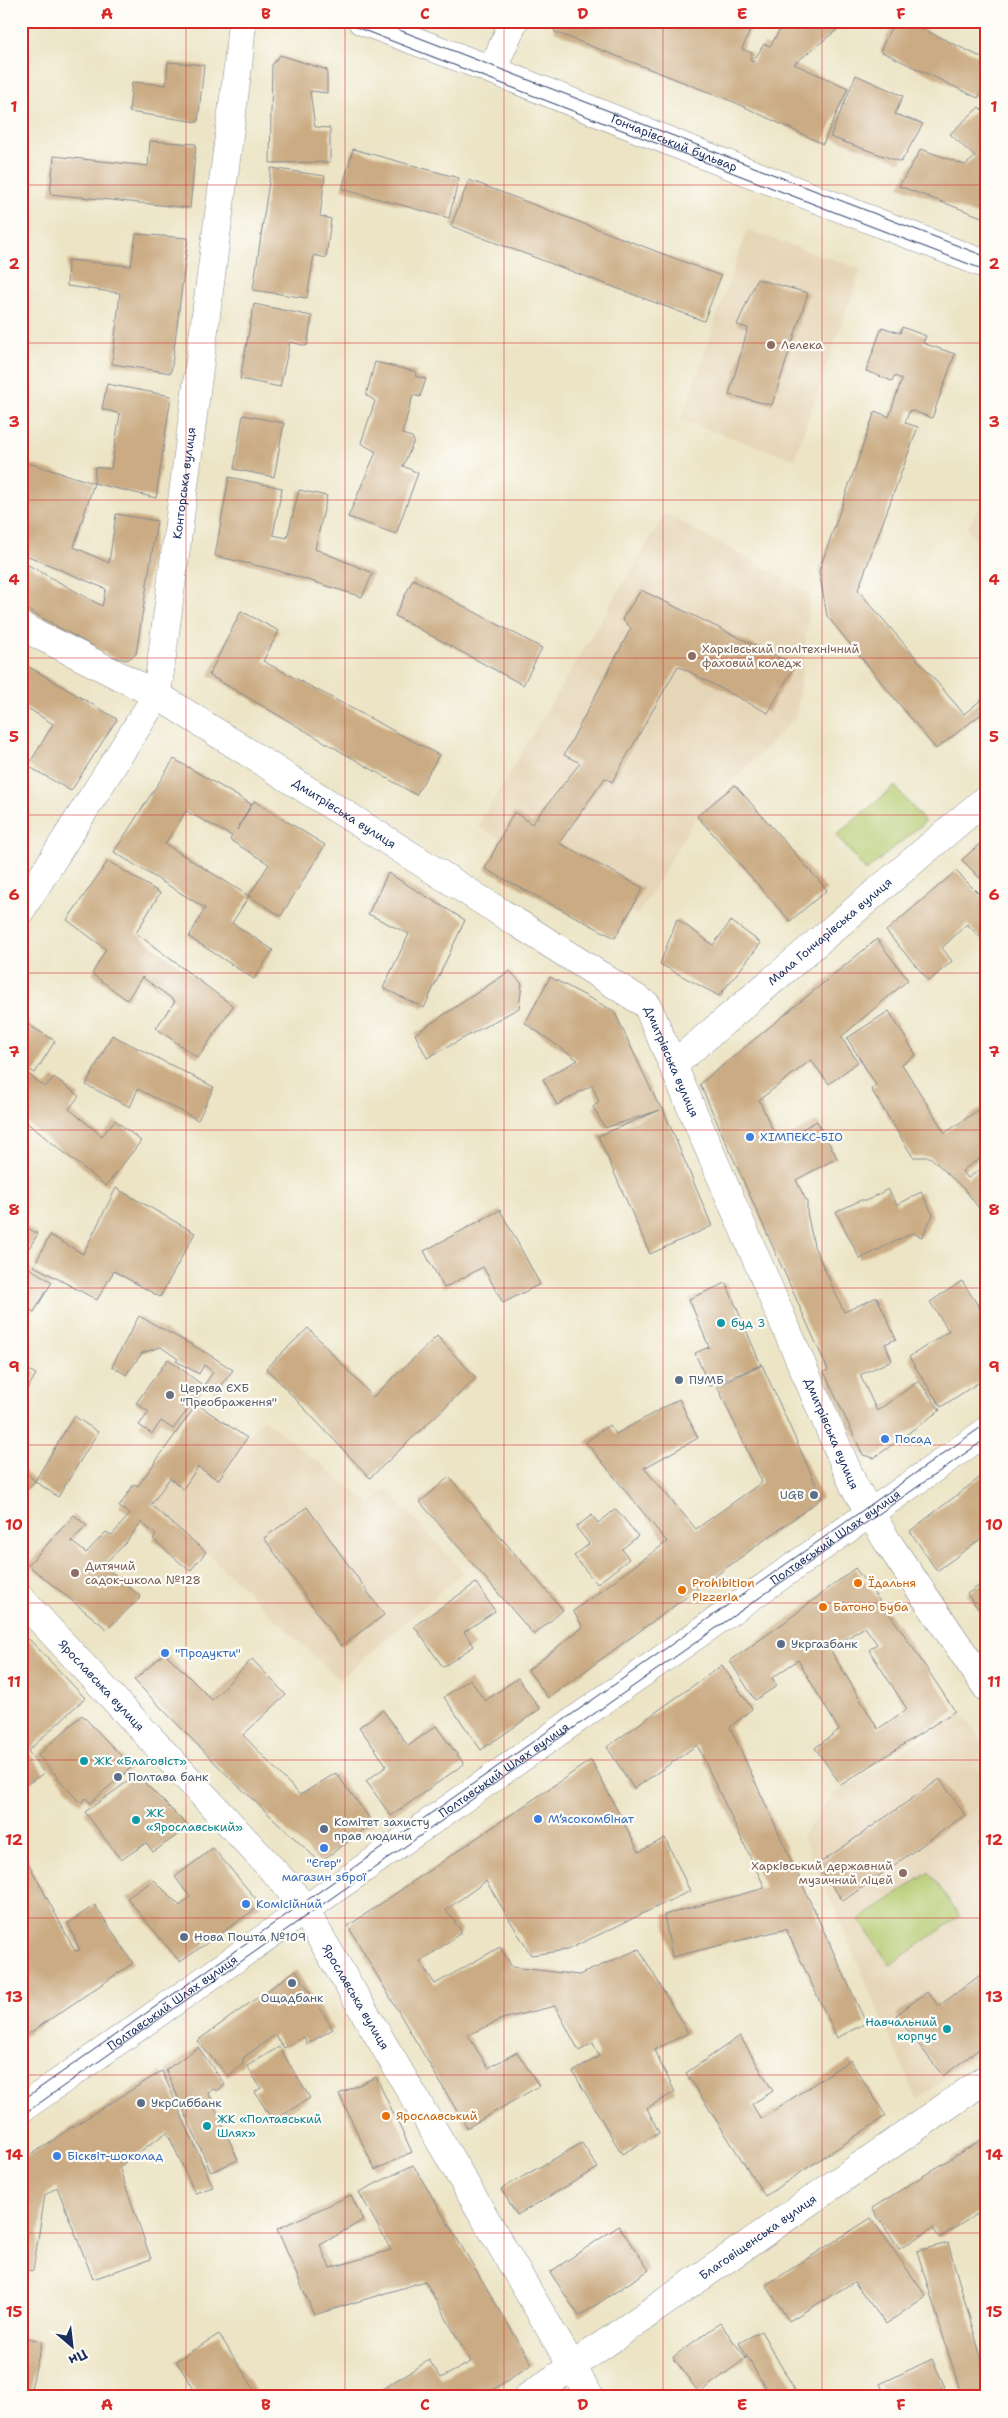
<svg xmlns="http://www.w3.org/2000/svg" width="1008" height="2418" font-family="'Shantell Sans',sans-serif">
	<rect width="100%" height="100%" fill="#fdfcf7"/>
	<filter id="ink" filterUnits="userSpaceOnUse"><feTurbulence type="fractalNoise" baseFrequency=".02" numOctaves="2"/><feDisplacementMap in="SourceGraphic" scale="10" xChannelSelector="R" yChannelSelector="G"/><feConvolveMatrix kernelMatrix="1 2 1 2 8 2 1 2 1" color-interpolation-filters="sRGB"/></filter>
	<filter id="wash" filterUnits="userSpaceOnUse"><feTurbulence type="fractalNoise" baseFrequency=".0096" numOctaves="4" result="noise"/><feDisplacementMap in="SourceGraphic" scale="20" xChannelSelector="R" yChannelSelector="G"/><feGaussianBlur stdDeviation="1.12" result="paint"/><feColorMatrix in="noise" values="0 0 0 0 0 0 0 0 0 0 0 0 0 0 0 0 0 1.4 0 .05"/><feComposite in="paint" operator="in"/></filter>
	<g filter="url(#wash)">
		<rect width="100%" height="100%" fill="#ece4c5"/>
		<path fill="#e6d6b8" d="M747,230L861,269L794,459L681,420Z
			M987,495V556L967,528Z
			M665,513L811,594L796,718L697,816L638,915L478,826Z
			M213,1415L247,1438L263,1418L370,1504L387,1489L463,1572L339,1680L206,1552L151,1505Z
			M962,1713L987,1747V2047L917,2100L802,1835L834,1795Z"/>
		<path fill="#b3c96d" stroke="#677c66" d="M895,786L925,822L866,871L836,835Z
			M929,1872L960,1916L890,1965L859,1920Z"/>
		<g id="blocks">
			<path fill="#caab83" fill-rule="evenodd" d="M555,21H744L742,28L750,31L742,49L752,53L750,60L753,62L764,44L770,46L785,21H848L794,64L848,88L823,144L734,102L555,32L553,28Z
				M894,21H906L987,60V81L978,98L880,51Z
				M280,55L327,70V93L310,91L315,127L330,128V162L270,163L272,65Z
				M168,62L204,65L198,122L129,112L132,82L166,85Z
				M856,75L903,96L895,114L923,124L901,162L830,137Z
				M979,107L987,115V211L982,217L899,186L921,149L965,165L975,157L950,134Z
				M150,141L196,144L190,208L50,194L54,156L148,166Z
				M353,149L459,178L449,218L342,189Z
				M271,168L325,176L320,216L331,219L326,258L314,255L307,298L253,290Z
				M469,180L721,276L704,321L451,226Z
				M136,234L188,238L171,373L112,364L120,293L67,286L68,260L131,266Z
				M757,279L808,293L772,405L729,395L748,328L737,325Z
				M254,304L312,316L307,346L290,342L280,387L240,379Z
				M882,327L900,333L902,327L926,336L923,343L955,354L932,418L910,410L905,423L918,427L858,590L964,714L987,695V723L980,715L936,749L827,616L819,571L875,411L889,417L902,379L894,376L892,381L866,371Z
				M375,362L417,372L415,376L426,379L420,397L413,395L402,434L412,437L414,441L403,466L418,473L396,534L348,517L376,452L361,443L375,401L366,395Z
				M107,384L171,396L156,498L94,483L95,467L111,469L120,414L102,409Z
				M243,415L284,423L274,477L234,469Z
				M21,461L94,483L74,547L109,563L116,514L157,521L136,654L127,660L110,656L21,606V561L102,606L106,589L21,553V543L32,505L21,500Z
				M229,477L282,488L273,535L287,538L299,490L327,496L315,549L373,573L362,597L276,570L215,556Z
				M413,579L542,648L523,685L395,616Z
				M641,590L795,665L768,713L678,666L612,782L605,778L559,843L643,888L615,938L485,869L514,812L532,824L580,763L564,755L631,628L622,619Z
				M241,611L279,631L263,661L439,755L416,795L209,675Z
				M21,662L117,719L71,791L28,766L53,724L21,704Z
				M174,759L251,804L237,830L254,801L325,845L281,916L249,896L232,923L273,950L254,979L189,937L205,908L114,852ZM186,811L232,836L230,840L269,864L249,896L165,844Z
				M735,785L827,890L790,921L697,816Z
				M987,837V885L962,860Z
				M108,861L160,893L136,933L233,1006L198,1058L156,1028L175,1001L142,977L127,1000L92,974L106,949L67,920Z
				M956,871L987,902V944L967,924L942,948L952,961L929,981L886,931Z
				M388,873L465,920L424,1008L383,988L409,934L368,914Z
				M677,919L713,945L731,921L761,943L719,996L660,964Z
				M877,939L908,980L841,1037L858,1062L829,1084L811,1060L759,1100L778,1142L817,1121L837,1158L796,1180L807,1202V1212L814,1246L844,1312L877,1297L896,1339L885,1344L892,1360L860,1375L877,1411L919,1381L940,1410L874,1458L863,1455L824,1372L828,1370L700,1084Z
				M510,971L522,984L519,1008L427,1058L415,1034Z
				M550,977L614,1011L657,1102L663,1109L712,1226L650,1254L598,1136L660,1110L605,1128L593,1107L599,1102L592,1085L557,1105L543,1079L578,1060L525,1023Z
				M889,1011L916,1055L902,1064L945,1133L987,1104V1153L962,1171L968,1178L987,1165V1219L966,1191L930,1157H913L871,1089L876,1085L847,1038Z
				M21,1020L55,1041L35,1073L21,1065Z
				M112,1035L214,1087L198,1120L138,1089L130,1107L86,1085Z
				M22,1069L45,1087L54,1077L79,1096L69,1109L102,1136L115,1120L141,1141L106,1186L21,1118Z
				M116,1188L195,1233L160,1297L114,1271L97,1300L34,1266L50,1235L83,1254Z
				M888,1189L897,1205L921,1192L933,1215L922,1237L912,1233L860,1259L836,1212L861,1200H868Z
				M500,1210L540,1284L503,1303L483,1267L444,1288L424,1251Z
				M21,1224L38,1234L21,1260Z
				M26,1266L52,1282L34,1312L21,1305V1274Z
				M962,1281L987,1319V1377L941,1407L909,1357L949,1331L930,1302Z
				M726,1283L761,1365L709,1386L695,1353L709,1347L689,1299Z
				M139,1316L210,1355L233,1370L216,1393L205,1384L213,1372L204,1365L199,1374L176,1361L178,1359L161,1347L142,1353L126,1375L112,1366Z
				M308,1328L373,1397L437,1336L476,1378L370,1478L266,1368Z
				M168,1359L205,1387L173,1429L161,1421L152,1434L139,1425L149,1412L136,1403Z
				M762,1365L822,1498L548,1698L528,1670L583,1627L573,1611L667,1542L586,1442L609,1425L616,1434L679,1399L698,1438L644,1468L696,1529L762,1482L717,1386Z
				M21,1366L36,1374L21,1400Z
				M197,1404L247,1438L218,1480L198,1467L183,1489L170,1478L151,1505L206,1552L190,1571L153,1539L156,1535L141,1522L125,1544L103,1565L141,1597L107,1629L28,1565L74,1515L87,1526L71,1541L86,1553L106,1532L112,1535L130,1514L119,1507L134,1484L138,1486Z
				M74,1416L98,1432L58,1497L35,1481L21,1496V1468L35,1481Z
				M987,1472V1543L983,1537L937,1571L910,1531Z
				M449,1477L563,1610L534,1635L420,1502Z
				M307,1507L384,1615L341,1646L264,1538Z
				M616,1509L638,1536L622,1549L629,1559L597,1584L574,1556L589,1544L576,1527L592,1515L598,1523Z
				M855,1568L899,1627L955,1711L841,1785L815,1748L839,1730L798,1660L772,1678L777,1686L755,1700L730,1661L785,1622ZM865,1627L877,1644L869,1650L907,1709L878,1729L830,1649Z
				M987,1580V1621L967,1594Z
				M476,1583L495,1611L464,1632L474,1646L443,1667L414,1626Z
				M29,1639L85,1698L28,1751L44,1773L21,1788V1646Z
				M165,1653L212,1700L252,1659L286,1695L243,1735L300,1795L336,1773L373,1823L320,1862L231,1779L134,1680Z
				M722,1665L752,1709L730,1727L866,2023L837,2038L786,1929L672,1957L664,1915L765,1888L697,1745L634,1789L607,1747Z
				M518,1678L540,1709L481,1750L444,1697L470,1679L485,1701Z
				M383,1710L408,1746L436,1726L464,1764L391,1816L366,1781L387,1766L359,1727Z
				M82,1715L132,1767L90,1803L86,1798L80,1803L38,1755Z
				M591,1760L639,1852L665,1838L690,1891L567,1950L531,1955L486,1881L446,1910L462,1932L420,1962L435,1984L500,1947L512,1967L579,1975L639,1949L688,2033L654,2050L675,2092L647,2108L659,2133L622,2154L573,2072L599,2056L593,2043L579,2051L555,2006L502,2019L468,2035L488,2068L517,2052L539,2086L467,2128L348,1926Z
				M137,1775L189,1827L153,1852L146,1843L121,1860L85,1812Z
				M940,1779L965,1815L843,1901L817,1865Z
				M987,1838V1854L979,1844Z
				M213,1848L261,1905L180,1962L127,1898L154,1880L180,1906L190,1897L175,1877Z
				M21,1849L75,1951L80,1950L68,1923L95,1905L133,1963L21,2039Z
				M296,1970L333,2029L307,2044L304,2037L284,2048L275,2035L243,2058V2064L228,2076L197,2041Z
				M987,1970V2043L943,2076L896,2015L927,1992L939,2006Z
				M740,2036L773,2091L752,2104L761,2119L850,2060L886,2116L765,2196L686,2073Z
				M198,2047L225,2085L217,2091L214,2089L208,2092L238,2160L211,2172L166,2070Z
				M279,2047L310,2098L273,2121L255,2092L261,2088L247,2066Z
				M162,2071L213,2187L195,2193L167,2132L119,2167L151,2259L93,2279L57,2187L45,2195L33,2271L21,2269V2162L72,2127Z
				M376,2077L412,2152L375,2170L339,2094Z
				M987,2136V2208L939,2238L933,2228L899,2249L872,2208Z
				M582,2143L598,2168L517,2215L501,2189Z
				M413,2165L532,2364L482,2397H382L379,2391L429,2360L441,2378L471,2362L425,2281L314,2315L277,2229L351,2195L363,2220L320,2245L330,2268L391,2250L359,2192Z
				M871,2218L926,2296L886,2324L854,2282L789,2321L766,2285Z
				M619,2226L649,2270L579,2316L550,2272Z
				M948,2243L987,2378V2397H962L917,2251Z
				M720,2323L746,2358L699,2393L673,2357Z
				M761,2331L799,2397H771L739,2343Z
				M219,2334L259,2397H199L176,2361Z
				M21,2337L42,2341L29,2397H21Z
				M932,2359L945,2387L925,2397H886L880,2384Z"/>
		</g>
	</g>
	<g filter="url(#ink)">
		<use href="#blocks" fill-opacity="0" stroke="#848a92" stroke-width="1"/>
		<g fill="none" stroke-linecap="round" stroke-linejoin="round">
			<defs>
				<g id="minor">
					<path id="s1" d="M21,626L157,695L647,1005L854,1486L887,1541L987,1688"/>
					<path id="s2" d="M21,910L157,695L238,66L242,21"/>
					<path id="s3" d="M673,1065L987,798"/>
					<path id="s4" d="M21,1599L283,1881L301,1904L590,2397"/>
					<path id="s5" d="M528,2397L987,2078"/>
				</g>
				<g id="major">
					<path id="s6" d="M362,21L492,70L691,150L987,265"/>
					<path d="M492,70L514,21"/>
					<path id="s7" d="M21,2109L987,1431"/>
				</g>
			</defs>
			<use href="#minor" stroke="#848a92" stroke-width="29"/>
			<use href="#major" stroke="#848a92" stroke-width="29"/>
			<use href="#minor" stroke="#fff" stroke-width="28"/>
			<use href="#major" stroke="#fff" stroke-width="28"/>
			<path stroke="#1b2f5e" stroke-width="1" d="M340,21L987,271
				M376,21L987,257
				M21,2101L987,1423
				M21,2116L987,1438"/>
		</g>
	</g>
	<path fill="none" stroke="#d62828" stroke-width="1" stroke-opacity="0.55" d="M186,21V2397M345,21V2397M504,21V2397M663,21V2397M822,21V2397M21,185H987M21,343H987M21,500H987M21,658H987M21,815H987M21,973H987M21,1130H987M21,1288H987M21,1445H987M21,1603H987M21,1760H987M21,1918H987M21,2075H987M21,2233H987"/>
	<g fill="#8d6e63" stroke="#fdfcf7" stroke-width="2">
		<circle cx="771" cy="345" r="5"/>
		<circle cx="692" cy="656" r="5"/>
		<circle cx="75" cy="1573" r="5"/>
		<circle cx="903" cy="1873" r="5"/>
	</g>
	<g fill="#3f7fe0" stroke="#fdfcf7" stroke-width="2">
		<circle cx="750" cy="1137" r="5"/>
		<circle cx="885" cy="1439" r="5"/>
		<circle cx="165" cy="1653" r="5"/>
		<circle cx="538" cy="1819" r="5"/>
		<circle cx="324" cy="1848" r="5"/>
		<circle cx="246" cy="1904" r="5"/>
		<circle cx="57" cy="2156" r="5"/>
	</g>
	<g fill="#0f9aa8" stroke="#fdfcf7" stroke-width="2">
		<circle cx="721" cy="1323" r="5"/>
		<circle cx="84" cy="1761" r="5"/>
		<circle cx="136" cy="1820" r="5"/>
		<circle cx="947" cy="2029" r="5"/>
		<circle cx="207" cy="2126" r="5"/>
	</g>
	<g fill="#5c6f8a" stroke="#fdfcf7" stroke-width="2">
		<circle cx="679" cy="1380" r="5"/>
		<circle cx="814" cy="1495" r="5"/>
		<circle cx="781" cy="1644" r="5"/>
		<circle cx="118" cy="1777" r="5"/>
		<circle cx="324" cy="1829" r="5"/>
		<circle cx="184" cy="1937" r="5"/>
		<circle cx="292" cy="1983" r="5"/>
		<circle cx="141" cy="2103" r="5"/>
	</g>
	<circle fill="#6b7280" stroke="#fdfcf7" stroke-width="2" cx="170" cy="1395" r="5"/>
	<g fill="#e8710a" stroke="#fdfcf7" stroke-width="2">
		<circle cx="858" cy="1583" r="5"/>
		<circle cx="682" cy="1590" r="5"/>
		<circle cx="823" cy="1607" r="5"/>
		<circle cx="386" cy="2116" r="5"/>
	</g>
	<g text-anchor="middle" stroke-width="4.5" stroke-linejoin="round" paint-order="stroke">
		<g font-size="12" fill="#1b2f5e" stroke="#fdfcf7">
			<text dy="4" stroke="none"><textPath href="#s6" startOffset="335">Гончарівський бульвар</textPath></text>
			<text dy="4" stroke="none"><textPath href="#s2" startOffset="468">Конторська вулиця</textPath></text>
			<text dy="4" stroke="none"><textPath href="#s1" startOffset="374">Дмитрівська вулиця</textPath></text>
			<text dy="4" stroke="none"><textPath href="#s3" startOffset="206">Мала Гончарівська вулиця</textPath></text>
			<text dy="4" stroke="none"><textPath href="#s1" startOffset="794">Дмитрівська вулиця</textPath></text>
			<text dy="4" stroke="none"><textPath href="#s1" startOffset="1199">Дмитрівська вулиця</textPath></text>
			<text dy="4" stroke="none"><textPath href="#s7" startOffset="995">Полтавський Шлях вулиця</textPath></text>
			<text dy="4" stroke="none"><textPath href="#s4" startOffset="118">Ярославська вулиця</textPath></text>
			<text dy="4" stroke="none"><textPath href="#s7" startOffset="590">Полтавський Шлях вулиця</textPath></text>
			<text dy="4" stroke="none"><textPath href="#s4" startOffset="522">Ярославська вулиця</textPath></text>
			<text dy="4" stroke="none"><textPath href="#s7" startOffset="185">Полтавський Шлях вулиця</textPath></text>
			<text dy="4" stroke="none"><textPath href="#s5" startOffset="280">Благовіщенська вулиця</textPath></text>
		</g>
		<g font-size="12" fill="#785e54" stroke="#fdfcf7" text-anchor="start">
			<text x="781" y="349">Лелека</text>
			<text x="702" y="653">Харківський політехнічний<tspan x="702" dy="14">фаховий коледж</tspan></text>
			<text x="85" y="1570">Дитячий<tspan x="85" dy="14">садок-школа №128</tspan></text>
			<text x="893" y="1870" text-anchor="end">Харківський державний<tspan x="893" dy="14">музичний ліцей</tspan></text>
		</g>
		<g font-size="12" fill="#366cbe" stroke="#fdfcf7" text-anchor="start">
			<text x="760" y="1141">ХІМПЕКС-БІО</text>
			<text x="895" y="1443">Посад</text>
			<text x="175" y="1657">"Продукти"</text>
			<text x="548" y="1823">М’ясокомбінат</text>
			<text x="324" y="1867" text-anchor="middle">"Єгер"<tspan x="324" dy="14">магазин зброї</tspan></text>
			<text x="256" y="1908">Комісійний</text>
			<text x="67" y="2160">Бісквіт-шоколад</text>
		</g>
		<g font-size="12" fill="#0d838f" stroke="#fdfcf7" text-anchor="start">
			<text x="731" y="1327">буд 3</text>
			<text x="94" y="1765">ЖК «Благовіст»</text>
			<text x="146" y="1817">ЖК<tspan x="146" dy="14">«Ярославський»</tspan></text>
			<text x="937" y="2026" text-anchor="end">Навчальний<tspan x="937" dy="14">корпус</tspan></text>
			<text x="217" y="2123">ЖК «Полтавський<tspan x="217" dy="14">Шлях»</tspan></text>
		</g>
		<g font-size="12" fill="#4e5e75" stroke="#fdfcf7" text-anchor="start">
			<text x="689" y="1384">ПУМБ</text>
			<text x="804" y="1499" text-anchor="end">UGB</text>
			<text x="791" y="1648">Укргазбанк</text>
			<text x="128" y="1781">Полтава банк</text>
			<text x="334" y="1826">Комітет захисту<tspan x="334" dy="14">прав людини</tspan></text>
			<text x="194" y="1941">Нова Пошта №109</text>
			<text x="292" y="2002" text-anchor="middle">Ощадбанк</text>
			<text x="151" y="2107">УкрСиббанк</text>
		</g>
		<g font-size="12" fill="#5b616d" stroke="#fdfcf7" text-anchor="start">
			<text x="180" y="1392">Церква ЄХБ<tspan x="180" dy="14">"Преображення"</tspan></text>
		</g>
		<g font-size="12" fill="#c56008" stroke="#fdfcf7" text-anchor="start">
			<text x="692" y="1587">Prohibition<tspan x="692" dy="14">Pizzeria</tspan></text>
			<text x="868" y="1587">Їдальня</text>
			<text x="833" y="1611">Батоно Буба</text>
			<text x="396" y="2120">Ярославський</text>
		</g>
	</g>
	<rect width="1008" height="2418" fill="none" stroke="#fdfcf7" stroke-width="55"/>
	<g transform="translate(72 2346) rotate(152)" stroke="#fdfcf7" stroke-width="4" paint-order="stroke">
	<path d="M0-4L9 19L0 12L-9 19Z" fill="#1b2f5e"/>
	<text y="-8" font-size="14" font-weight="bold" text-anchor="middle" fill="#1b2f5e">Пн</text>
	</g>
	<rect x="28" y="28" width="952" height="2362" fill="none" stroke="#d62828" stroke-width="2"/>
	<g font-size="16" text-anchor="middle" font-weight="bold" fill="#d62828">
		<text x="107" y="19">A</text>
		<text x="266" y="19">B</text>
		<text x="425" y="19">C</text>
		<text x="583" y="19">D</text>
		<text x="742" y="19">E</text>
		<text x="901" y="19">F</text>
		<text x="14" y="112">1</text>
		<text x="994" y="112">1</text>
		<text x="14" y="269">2</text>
		<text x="994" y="269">2</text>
		<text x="14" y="427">3</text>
		<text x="994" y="427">3</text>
		<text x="14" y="585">4</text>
		<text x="994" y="585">4</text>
		<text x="14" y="742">5</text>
		<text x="994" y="742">5</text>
		<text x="14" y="900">6</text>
		<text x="994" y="900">6</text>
		<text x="14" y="1057">7</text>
		<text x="994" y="1057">7</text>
		<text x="14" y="1215">8</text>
		<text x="994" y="1215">8</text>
		<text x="14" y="1372">9</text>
		<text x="994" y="1372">9</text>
		<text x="14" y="1530">10</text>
		<text x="994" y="1530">10</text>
		<text x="14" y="1687">11</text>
		<text x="994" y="1687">11</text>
		<text x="14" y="1845">12</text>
		<text x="994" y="1845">12</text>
		<text x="14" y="2002">13</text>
		<text x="994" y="2002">13</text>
		<text x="14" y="2160">14</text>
		<text x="994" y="2160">14</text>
		<text x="14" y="2317">15</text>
		<text x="994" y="2317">15</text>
		<text x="107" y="2410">A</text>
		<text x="266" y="2410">B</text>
		<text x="425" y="2410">C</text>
		<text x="583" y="2410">D</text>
		<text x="742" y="2410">E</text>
		<text x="901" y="2410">F</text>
	</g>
</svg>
